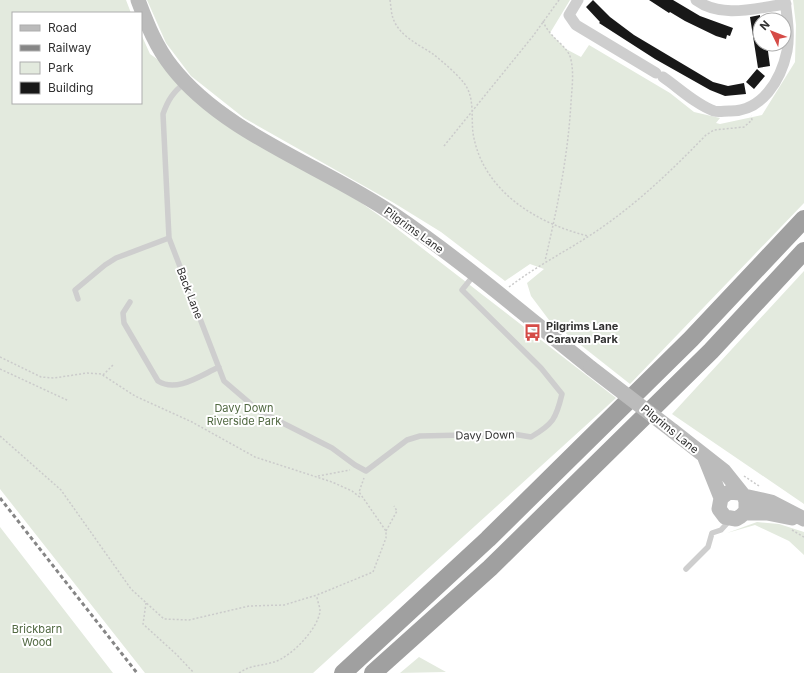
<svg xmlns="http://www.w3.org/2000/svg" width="804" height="673" font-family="Inter,sans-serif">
	<rect width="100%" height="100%" fill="#fff"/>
	<path fill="#e3eade" d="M0,0H126L131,13H13V103H141V34L150,54L387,221L616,398L313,673H145L0,489Z
		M147,0H570L550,33L566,49L581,57L589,45L670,93L694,112L720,118L716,123L720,124L762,115L795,62L796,25L793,0H804V203L630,384L549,320L531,296L527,283L544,269L530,264L505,281L441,232L394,203L244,118L191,76L166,43Z
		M804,271V504L672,414Z
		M757,522L779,524L804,532V555L789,541L755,525L727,533Z
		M0,527L113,673H0Z
		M419,657L446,672L400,673Z"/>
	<path fill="#181818" d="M593,0L610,17L634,35L713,82L728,86L744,83L746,94L725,96L710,90L655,59L599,23L600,22L586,7Z
		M649,0H673L700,16L733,28L730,36L727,35L726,39L716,36L685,21L670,12L669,13Z
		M760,15V44H767L770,66L758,68L750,17Z
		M757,69L765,76L754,89L746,82Z"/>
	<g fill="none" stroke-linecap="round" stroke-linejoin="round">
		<path stroke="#cbcbcb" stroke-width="1.5" stroke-dasharray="2 2" stroke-linecap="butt" d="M390,0C391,6 391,13 393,18C399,36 418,44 433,54C443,62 456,73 464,83C475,97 471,117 473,133C482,190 535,223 588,236
			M543,21C549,38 569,46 571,60C574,73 572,88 571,102C568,157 557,209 545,261
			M444,146L533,36L559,0
			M509,287C539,264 571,249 601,228C640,201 673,169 706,135L714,130L744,127L752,120L751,116
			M0,357L41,377L54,378L87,373L101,374L135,396L192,422L255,457L332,482L352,491L361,498
			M0,369L69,401
			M103,375L114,364
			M0,436L61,490L131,589L164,619L189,620L249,606L284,605L317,595L373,572L386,538V531L359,492L364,478
			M318,476L350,470
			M744,476L759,486
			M792,530L804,537
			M386,531L397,511L394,506
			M146,603L143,624L176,654L194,673
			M239,673C250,665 261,666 274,662C291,657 318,629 320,611C320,606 317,601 317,596"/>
		<path stroke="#cecece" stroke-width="5.5" d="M185,83C173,92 168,100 163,114L169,238L224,381L259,411L332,448L355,465L366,471L407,440L420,436L513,434L531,437C553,424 556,419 562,394L541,368L462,290L474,275
			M78,299L75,290L105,265L116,258L169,238
			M130,302L123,313L124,323L158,381C177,393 201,375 219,367
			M686,569L708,547L712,533L721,530L731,519"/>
		<path stroke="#cecece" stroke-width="11" d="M578,0L569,15L576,25L656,73
			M696,0C722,19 756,8 786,4
			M663,77C679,88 695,104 714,111C718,112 724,111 729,111C762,112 781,80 787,51C790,35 787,17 785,0"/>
		<path stroke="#bbb" stroke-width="15" d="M138,0C147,24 156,47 172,67C224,134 323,166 393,214C462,261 526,316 591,368
			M673,431L724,471L744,496L746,501V511L741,516L736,519L725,517L719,509L721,498L729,492L740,493
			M705,458L721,498
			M744,496L771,502L804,519
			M745,513H767L792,518"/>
		<path stroke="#a0a0a0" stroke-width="18" d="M343,673L488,539L691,339L804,219
			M373,673L490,568L711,351L804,251"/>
		<path stroke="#868686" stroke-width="3" stroke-dasharray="4 3" stroke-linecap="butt" d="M0,498L137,673"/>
		<path stroke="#bbb" stroke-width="15" d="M591,368L673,431"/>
	</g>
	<defs>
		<symbol id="bus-bare" viewBox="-9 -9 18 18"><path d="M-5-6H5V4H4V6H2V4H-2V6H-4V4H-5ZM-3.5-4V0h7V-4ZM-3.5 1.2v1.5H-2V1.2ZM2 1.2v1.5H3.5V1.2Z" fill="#d54b47" stroke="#fff" stroke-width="2.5" paint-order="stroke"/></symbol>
	</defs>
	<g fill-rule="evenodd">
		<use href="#bus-bare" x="520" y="320" width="25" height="25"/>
	</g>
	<g text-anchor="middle" stroke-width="4" stroke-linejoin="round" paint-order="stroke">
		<g font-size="11" fill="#313131" stroke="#fff">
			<text transform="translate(414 230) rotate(36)" y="4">Pilgrims Lane</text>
			<text transform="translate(190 293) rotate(69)" y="4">Back Lane</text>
			<text transform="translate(670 429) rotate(39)" y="4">Pilgrims Lane</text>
			<text transform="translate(485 435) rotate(-1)" y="4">Davy Down</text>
		</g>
		<g font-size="11" font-weight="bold" fill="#313131" stroke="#fff" text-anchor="start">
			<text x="546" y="330">Pilgrims Lane<tspan x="546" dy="13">Caravan Park</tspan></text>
		</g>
		<g font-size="11" fill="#516942" stroke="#fff">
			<text x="244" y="412">Davy Down<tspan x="244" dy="13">Riverside Park</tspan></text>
			<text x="37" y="633">Brickbarn<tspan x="37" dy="13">Wood</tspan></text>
		</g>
	</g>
	<rect x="12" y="12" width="130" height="92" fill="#ffffff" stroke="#adadad"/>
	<rect x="20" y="25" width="20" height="6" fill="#bbbbbb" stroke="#adadad"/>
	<text x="48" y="32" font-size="12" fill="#313131">Road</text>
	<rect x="20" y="45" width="20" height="6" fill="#868686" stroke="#adadad"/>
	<text x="48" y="52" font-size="12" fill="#313131">Railway</text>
	<rect x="20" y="62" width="20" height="12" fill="#e3eade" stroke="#adadad"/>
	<text x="48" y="72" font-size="12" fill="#313131">Park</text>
	<rect x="20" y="82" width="20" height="12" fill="#181818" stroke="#adadad"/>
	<text x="48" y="92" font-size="12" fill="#313131">Building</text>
	<g transform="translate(772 32) rotate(313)"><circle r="19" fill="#ffffff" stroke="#adadad"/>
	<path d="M0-3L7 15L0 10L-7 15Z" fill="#d54b47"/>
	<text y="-6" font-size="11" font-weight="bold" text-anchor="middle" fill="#313131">N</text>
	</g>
</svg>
